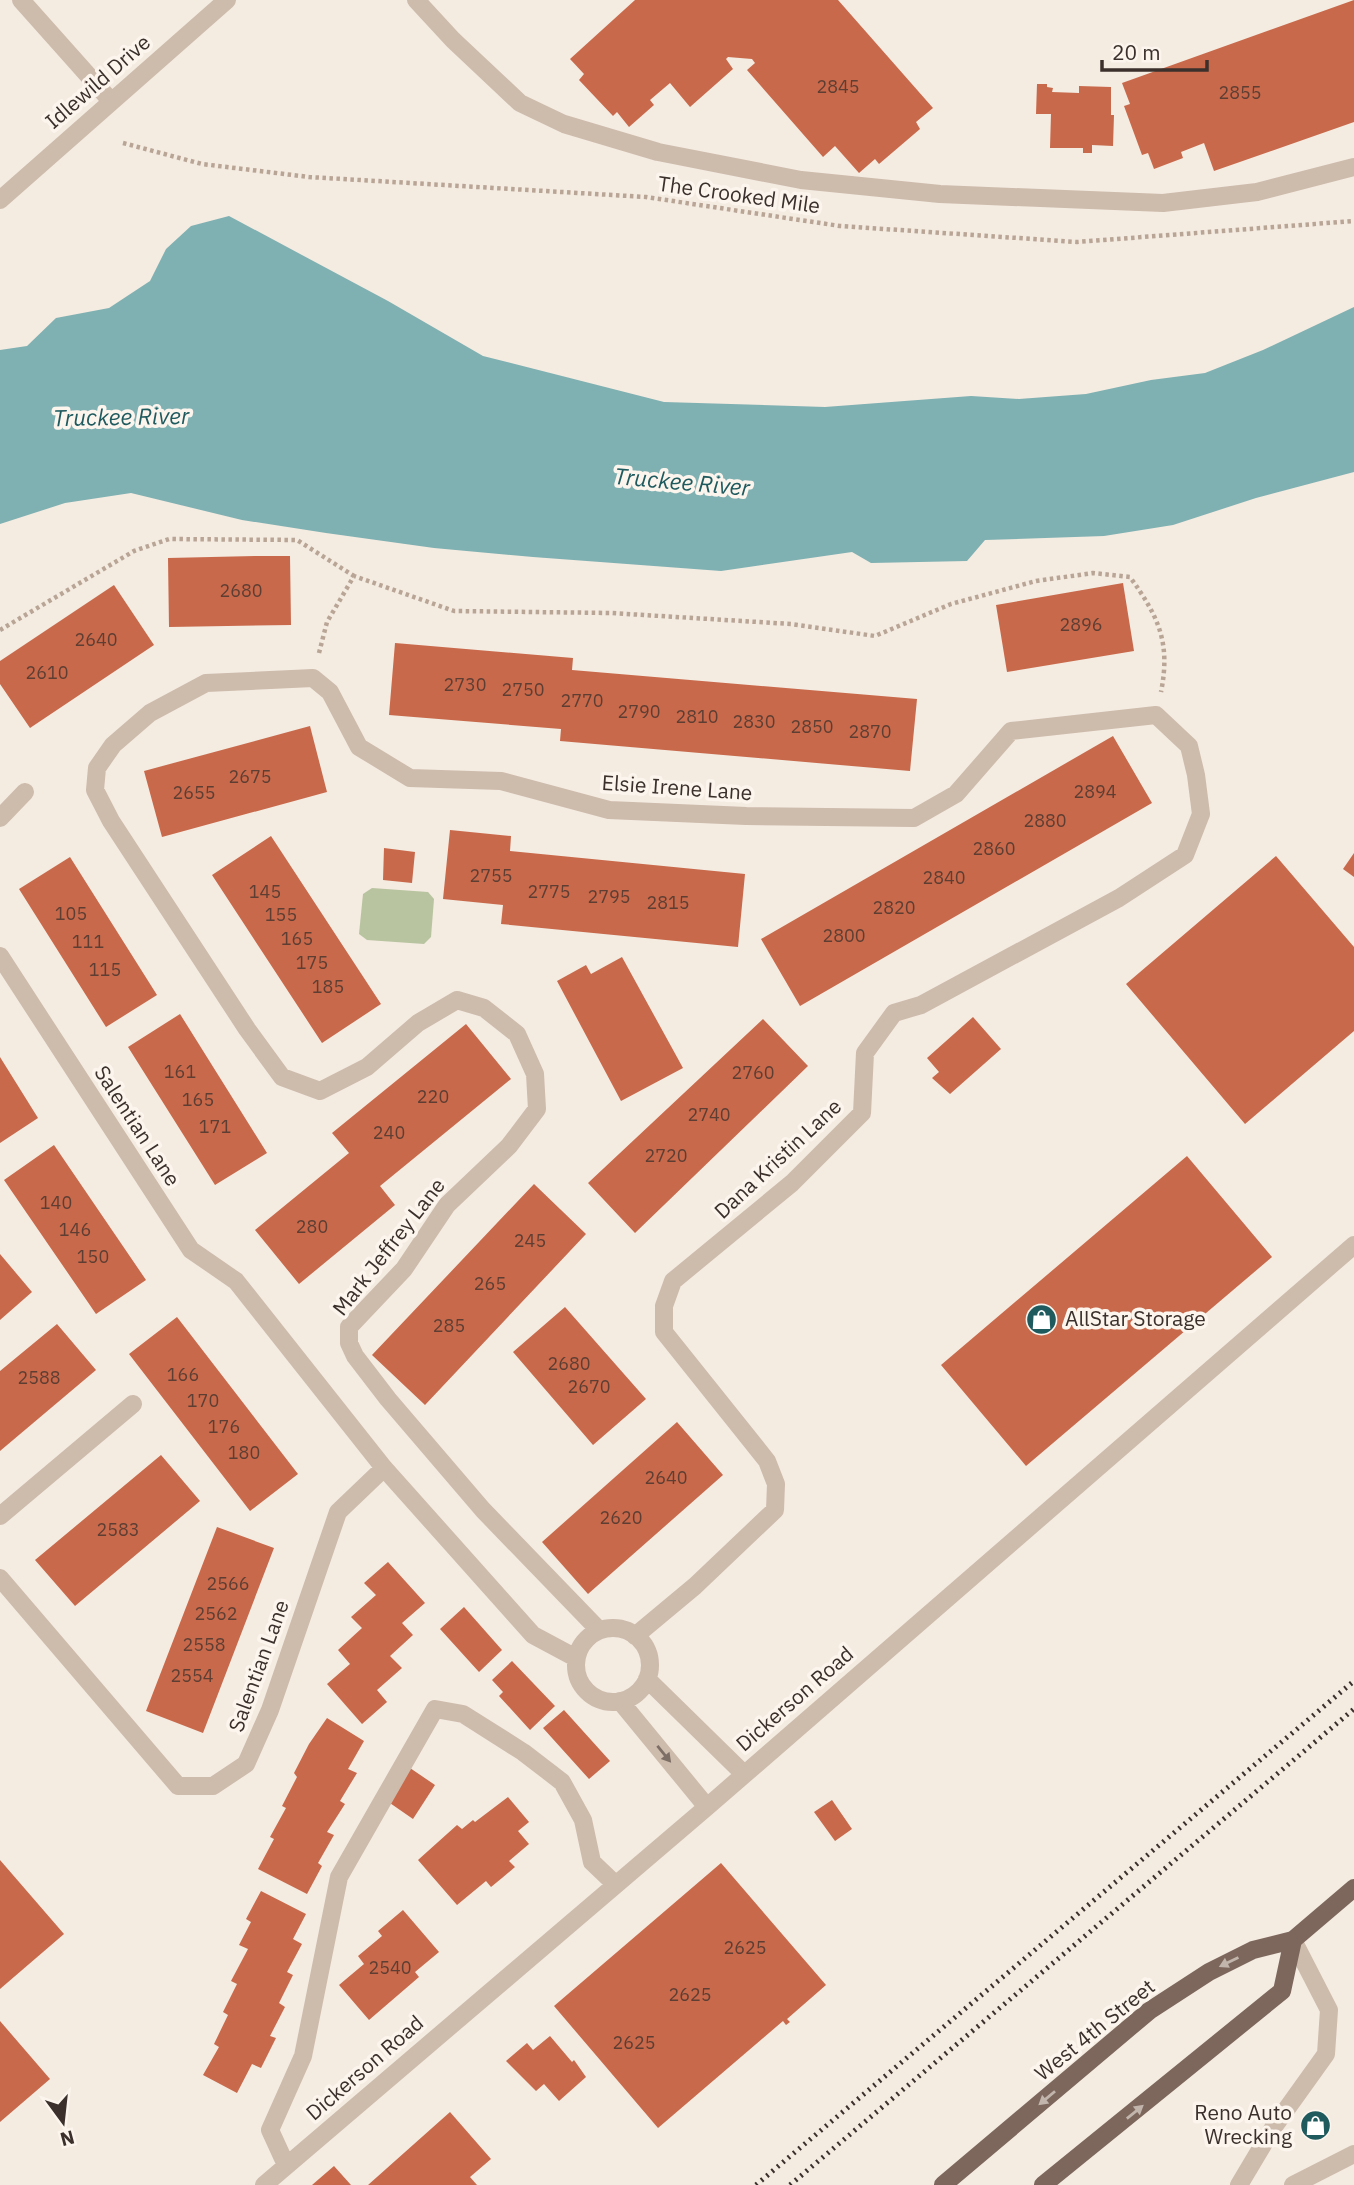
<svg xmlns="http://www.w3.org/2000/svg" width="1354" height="2185" font-family="'IBM Plex Sans',sans-serif">
	<rect width="100%" height="100%" fill="#f4ebe1"/>
	<path fill="#b8c4a0" d="M372,888L428,892L434,899L431,937L424,944L367,940L359,934L363,894Z"/>
	<path fill="#7fb0b2" d="M229,216L388,301L483,356L664,402L825,407L971,396L1019,399L1086,394L1151,380L1205,373L1263,350L1354,307V472L1256,498L1173,525L1104,536L985,540L967,561L871,563L852,552L721,571L533,557L434,548L326,533L242,520L131,493L65,503L0,524V350L27,346L56,318L109,308L150,281L166,249L191,226Z"/>
	<path fill="#c8694b" d="M635,0H838L933,108L916,122L920,129L879,164L875,159L859,173L835,146L823,157L747,70L755,63L752,59L728,57L726,59L733,69L690,107L670,83L650,100L654,105L629,127L617,112L613,116L579,80L584,74L570,59Z
		M1354,0V122L1214,171L1204,143L1181,152L1183,158L1154,169L1148,153L1142,155L1124,106L1130,104L1122,83Z
		M1037,84H1047V87L1053,88L1052,92L1079,93V86L1111,87V115H1114L1113,146L1092,145V153H1083V148H1050L1051,114H1036Z
		M255,556H290L291,625L169,627L168,558Z
		M1123,583L1134,651L1007,672L996,605Z
		M114,585L154,645L30,728L0,684V661Z
		M395,643L573,658L572,670L917,699L910,771L560,741L561,729L389,715Z
		M310,726L327,792L162,837L144,771Z
		M1113,736L1152,803L800,1006L761,939Z
		M450,830L511,836L510,851L745,874L738,947L501,924L503,905L443,899Z
		M271,836L381,1004L322,1043L212,875Z
		M384,848L415,852L412,883L383,880Z
		M1354,853V877L1343,869Z
		M1276,856L1354,947V1031L1245,1124L1126,984Z
		M70,857L157,995L106,1027L19,889Z
		M622,957L683,1068L621,1101L557,981L586,965L591,974Z
		M180,1014L267,1153L215,1185L128,1047Z
		M973,1017L1001,1049L950,1094L932,1078L939,1072L927,1058Z
		M763,1019L808,1066L635,1233L588,1183Z
		M466,1024L511,1079L380,1186L395,1205L299,1284L255,1230L349,1153L332,1133Z
		M0,1057L38,1118L0,1143Z
		M54,1145L146,1280L96,1314L4,1180Z
		M1187,1156L1272,1257L1026,1466L941,1365Z
		M534,1184L586,1234L425,1405L372,1355Z
		M0,1254L32,1292L0,1320Z
		M565,1307L646,1399L593,1445L513,1352Z
		M177,1317L298,1474L250,1511L129,1354Z
		M57,1324L96,1370L0,1451V1371Z
		M677,1422L723,1475L588,1594L542,1542Z
		M161,1455L200,1501L75,1606L35,1560Z
		M217,1527L274,1548L203,1733L146,1711Z
		M388,1562L425,1603L402,1623L413,1635L390,1656L402,1668L377,1690L387,1702L362,1724L327,1684L350,1664L338,1650L362,1628L351,1617L376,1595L364,1583Z
		M464,1607L502,1650L479,1672L440,1629Z
		M512,1661L555,1706L530,1730L499,1696L503,1692L492,1680Z
		M564,1710L610,1761L589,1779L543,1728Z
		M327,1718L364,1741L348,1769L357,1773L340,1801L345,1804L327,1832L334,1835L318,1863L322,1866L307,1894L258,1869L274,1839L270,1837L286,1808L282,1806L297,1777L294,1773L309,1744Z
		M410,1768L435,1785L413,1819L387,1801Z
		M508,1797L529,1822L518,1831L529,1844L509,1861L515,1867L502,1878L491,1887L486,1881L457,1905L418,1860L457,1825L462,1829L473,1820L475,1822Z
		M832,1800L852,1829L835,1841L814,1812Z
		M0,1860L64,1934L0,1989Z
		M721,1863L826,1985L787,2019L790,2022L786,2025L783,2021L658,2128L554,2006Z
		M261,1891L306,1914L293,1939L302,1944L287,1972L293,1975L279,2003L285,2007L270,2036L276,2038L261,2068L252,2064L237,2093L203,2075L219,2047L214,2044L228,2015L223,2012L237,1984L231,1981L248,1949L239,1945L251,1922L246,1919Z
		M403,1910L439,1952L415,1972L419,1977L369,2020L339,1985L364,1964L358,1956L382,1936L378,1931Z
		M0,2021L50,2079L0,2122Z
		M550,2036L572,2062L574,2060L586,2077L559,2101L544,2084L536,2091L506,2061L527,2043L533,2050Z
		M450,2112L491,2159L470,2177L477,2185H368Z
		M334,2166L351,2185H312Z"/>
	<g fill="none" stroke-linecap="round" stroke-linejoin="round">
		<path stroke="#b9a596" stroke-width="4.5" stroke-dasharray="3.5 3.5" stroke-linecap="butt" d="M123,143L202,164L309,177L646,197L840,226L1077,242L1354,221
			M0,630L134,551L169,539L297,540L354,576
			M319,653L327,622L354,576L454,611L611,613L791,624L875,636L951,604L1036,581L1093,573L1130,577C1158,616 1171,642 1161,692"/>
		<path stroke="#cdbbac" stroke-width="18" d="M21,0L111,101
			M416,0L453,40L520,103L564,124L658,152L801,180L940,194L1163,203L1257,192L1354,167
			M0,200L227,0
			M0,818L25,792
			M0,956L191,1250L236,1281L384,1468L533,1635L576,1658
			M0,1516L133,1404
			M0,1578L178,1786H213L246,1764L270,1710L338,1512L384,1468
			M576 1665a37 37 0 1 1 74 0a37 37 0 1 1-74 0Z
			M599,1630L483,1510L388,1399L355,1356L349,1343V1327L404,1269L447,1205L509,1146L537,1109L535,1074L517,1034L484,1008L457,1000L418,1023L367,1067L320,1091L282,1077L247,1029L111,821L95,790L97,768L113,745L150,713L206,683L313,678L330,692L359,747L410,778L501,781L609,810L746,816L914,818L956,794L1011,731L1156,715L1189,746L1196,775L1201,814L1185,855L1119,898L921,1005L894,1013L865,1053L862,1113L792,1183L673,1281L664,1306V1332L767,1461L776,1484L775,1510L695,1586L635,1636
			M647,1679L744,1774
			M620,1701L707,1807
			M286,2165L270,2130L303,2056L339,1877L435,1709L463,1714L523,1752L562,1782L583,1820L592,1862L615,1884
			M264,2185L707,1807L1354,1245
			M1239,2185L1273,2128L1326,2054L1329,2010L1293,1940
			M1293,2185L1354,2154"/>
		<path stroke="#7d675c" stroke-width="18" d="M943,2185L1149,2011L1209,1972L1253,1950L1293,1940L1354,1888
			M1043,2185L1282,1991L1293,1940"/>
		<path stroke="#3b302b" stroke-width="5" stroke-dasharray="2 5" stroke-linecap="butt" d="M756,2185L1354,1681
			M790,2185L1354,1709"/>
	</g>
	<defs><path id="oneway-solid" d="M-6-.8H1V-3.2L6.5 0L1 3.2V.8H-6Z" transform="scale(1.75)"/></defs>
	<use fill="#7d6f65" href="#oneway-solid" transform="translate(664 1754) rotate(51)"/>
	<g fill="#c2b5ac">
		<use href="#oneway-solid" transform="translate(1229 1962) rotate(154)"/>
		<use href="#oneway-solid" transform="translate(1047 2098) rotate(140)"/>
		<use href="#oneway-solid" transform="translate(1135 2112) rotate(-39)"/>
	</g>
	<defs>
		<symbol id="shop-disc" viewBox="-11 -11 22 22"><circle r="9.5" fill="#1f5a5e" stroke="#fbf5ee"/><path d="M-5-2.5h2.3a2.7 3.5 0 0 1 5.4 0H5L5.5 6h-11ZM-1.5-2.5h3a1.5 2.3 0 0 0-3 0Z" fill="#fff"/></symbol>
	</defs>
	<g fill-rule="evenodd">
		<use href="#shop-disc" x="1024" y="1302" width="35" height="35"/>
		<use href="#shop-disc" x="1298" y="2108" width="35" height="35"/>
	</g>
	<g text-anchor="middle" stroke-width="7" stroke-linejoin="round" paint-order="stroke">
		<g font-size="18" fill="#5e3e33">
			<text x="838" y="93">2845</text>
			<text x="1240" y="99">2855</text>
			<text x="241" y="597">2680</text>
			<text x="1081" y="631">2896</text>
			<text x="96" y="646">2640</text>
			<text x="47" y="679">2610</text>
			<text x="465" y="691">2730</text>
			<text x="523" y="696">2750</text>
			<text x="582" y="707">2770</text>
			<text x="639" y="718">2790</text>
			<text x="697" y="723">2810</text>
			<text x="754" y="728">2830</text>
			<text x="812" y="733">2850</text>
			<text x="870" y="738">2870</text>
			<text x="250" y="783">2675</text>
			<text x="1095" y="798">2894</text>
			<text x="194" y="799">2655</text>
			<text x="1045" y="827">2880</text>
			<text x="994" y="855">2860</text>
			<text x="491" y="882">2755</text>
			<text x="944" y="884">2840</text>
			<text x="265" y="898">145</text>
			<text x="549" y="898">2775</text>
			<text x="609" y="903">2795</text>
			<text x="668" y="909">2815</text>
			<text x="894" y="914">2820</text>
			<text x="71" y="920">105</text>
			<text x="281" y="921">155</text>
			<text x="844" y="942">2800</text>
			<text x="297" y="945">165</text>
			<text x="88" y="948">111</text>
			<text x="312" y="969">175</text>
			<text x="105" y="976">115</text>
			<text x="328" y="993">185</text>
			<text x="180" y="1078">161</text>
			<text x="753" y="1079">2760</text>
			<text x="433" y="1103">220</text>
			<text x="198" y="1106">165</text>
			<text x="709" y="1121">2740</text>
			<text x="215" y="1133">171</text>
			<text x="389" y="1139">240</text>
			<text x="666" y="1162">2720</text>
			<text x="56" y="1209">140</text>
			<text x="312" y="1233">280</text>
			<text x="75" y="1236">146</text>
			<text x="530" y="1247">245</text>
			<text x="93" y="1263">150</text>
			<text x="490" y="1290">265</text>
			<text x="449" y="1332">285</text>
			<text x="569" y="1370">2680</text>
			<text x="183" y="1381">166</text>
			<text x="39" y="1384">2588</text>
			<text x="589" y="1393">2670</text>
			<text x="203" y="1407">170</text>
			<text x="224" y="1433">176</text>
			<text x="244" y="1459">180</text>
			<text x="666" y="1484">2640</text>
			<text x="621" y="1524">2620</text>
			<text x="118" y="1536">2583</text>
			<text x="228" y="1590">2566</text>
			<text x="216" y="1620">2562</text>
			<text x="204" y="1651">2558</text>
			<text x="192" y="1682">2554</text>
			<text x="745" y="1954">2625</text>
			<text x="390" y="1974">2540</text>
			<text x="690" y="2001">2625</text>
			<text x="634" y="2049">2625</text>
		</g>
		<g font-size="21" fill="#3b302b" stroke="#fbf5ee">
			<text transform="translate(98 82) rotate(-41)" y="7">Idlewild Drive</text>
			<text transform="translate(739 195) rotate(8)" y="7">The Crooked Mile</text>
			<text transform="translate(677 788) rotate(4)" y="7">Elsie Irene Lane</text>
			<text transform="translate(137 1126) rotate(57)" y="7">Salentian Lane</text>
			<text transform="translate(778 1159) rotate(-43)" y="7">Dana Kristin Lane</text>
			<text transform="translate(389 1247) rotate(-52)" y="7">Mark Jeffrey Lane</text>
			<text transform="translate(259 1666) rotate(-70)" y="7">Salentian Lane</text>
			<text transform="translate(795 1699) rotate(-41)" y="7">Dickerson Road</text>
			<text transform="translate(1095 2030) rotate(-39)" y="7">West 4th Street</text>
			<text transform="translate(365 2068) rotate(-41)" y="7">Dickerson Road</text>
		</g>
		<g font-size="21" fill="#3b302b" stroke="#fbf5ee" text-anchor="start">
			<text x="1065" y="1326">AllStar Storage</text>
			<text x="1292" y="2120" text-anchor="end">Reno Auto<tspan x="1292" dy="24">Wrecking</tspan></text>
		</g>
		<g font-size="23" font-style="italic" fill="#1f5a5e" stroke="#fbf5ee">
			<text transform="translate(121 417) rotate(-1)" y="8">Truckee River</text>
			<text transform="translate(682 482) rotate(5)" y="8">Truckee River</text>
		</g>
	</g>
	<g transform="translate(63 2122) rotate(165)" stroke="#fbf5ee" stroke-width="5" paint-order="stroke">
	<path d="M0-5L12 26L0 18L-12 26Z" fill="#3b302b"/>
	<text y="-10" font-size="19" font-weight="bold" text-anchor="middle" fill="#3b302b">N</text>
	</g>
	<path d="M1102 60v10h105v-10" fill="none" stroke="#3b302b" stroke-width="3.5"/>
	<text x="1112" y="60" font-size="21" fill="#3b302b" stroke="#fbf5ee" stroke-width="5" paint-order="stroke">20 m</text>
</svg>
